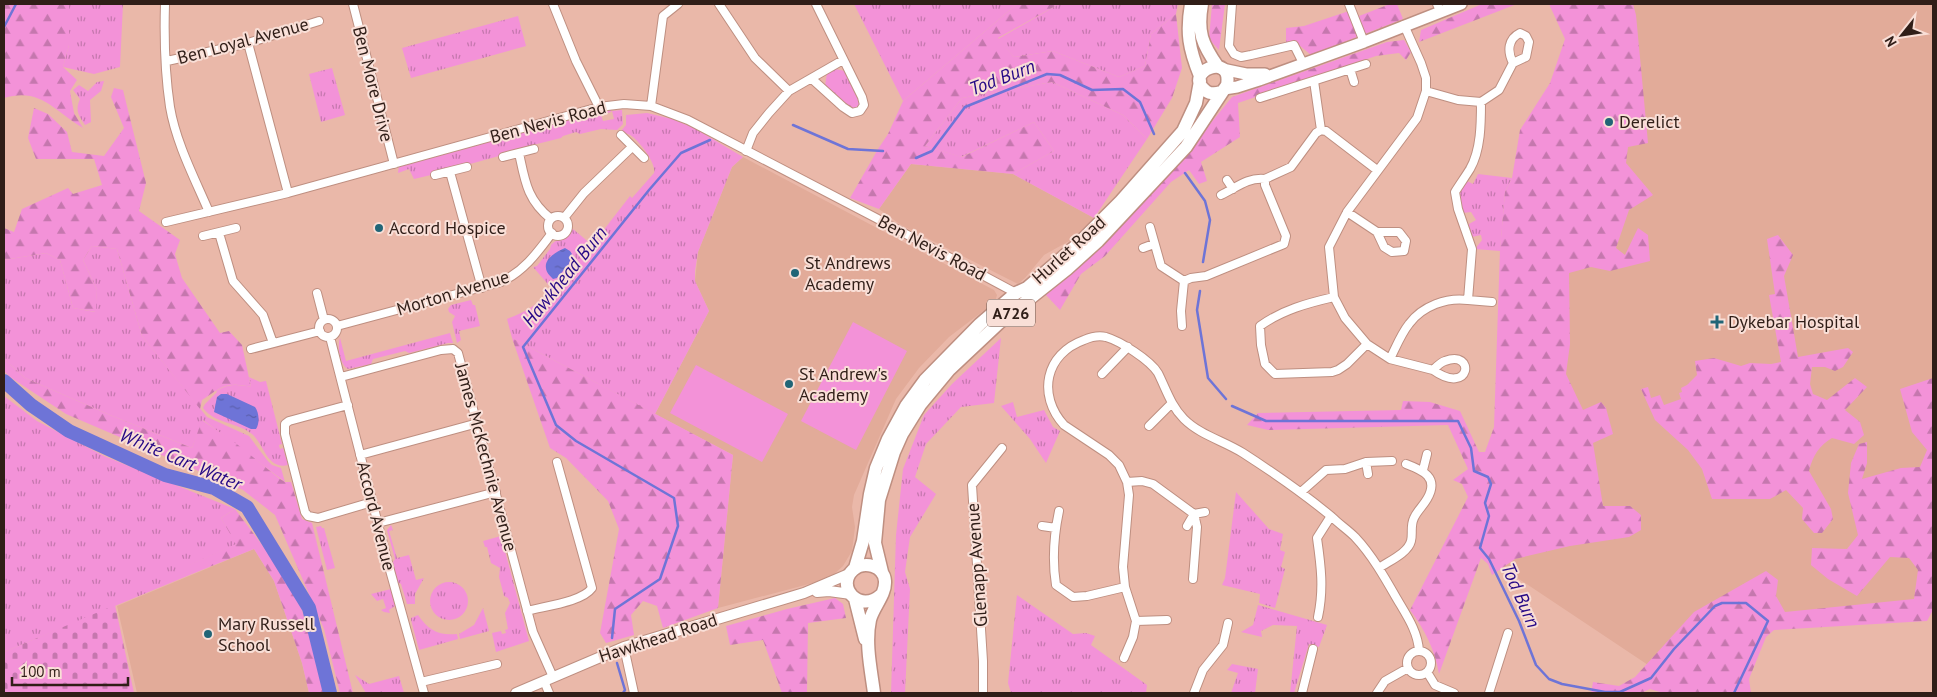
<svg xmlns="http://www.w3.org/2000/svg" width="1937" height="697" font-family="'PT Sans',sans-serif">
	<defs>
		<pattern id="grass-tufts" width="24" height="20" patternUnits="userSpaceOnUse" patternTransform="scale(1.25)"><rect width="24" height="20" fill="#f392d8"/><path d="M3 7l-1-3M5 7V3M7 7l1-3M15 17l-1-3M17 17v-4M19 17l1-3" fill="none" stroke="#c577ae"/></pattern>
		<pattern id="forest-firs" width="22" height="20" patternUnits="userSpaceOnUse" patternTransform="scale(1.25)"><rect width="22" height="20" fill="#f392d8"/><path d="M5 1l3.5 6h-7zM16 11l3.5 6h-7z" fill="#c577ae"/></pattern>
		<pattern id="cemetery-stones" width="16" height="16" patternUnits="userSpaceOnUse" patternTransform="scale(1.25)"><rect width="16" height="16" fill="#f392d8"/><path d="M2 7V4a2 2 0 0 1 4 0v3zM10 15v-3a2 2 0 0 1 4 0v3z" fill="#c577ae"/></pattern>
		<pattern id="water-ripples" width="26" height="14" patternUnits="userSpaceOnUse" patternTransform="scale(1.25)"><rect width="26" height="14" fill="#6e74d7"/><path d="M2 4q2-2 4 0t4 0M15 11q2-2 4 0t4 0" fill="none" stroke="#5b5fad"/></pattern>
	</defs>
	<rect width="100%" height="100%" fill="#eab8a9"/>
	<path fill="#e2ab99" d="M1558,4H1933V545L1922,609L1769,624L1690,693L1495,563L1553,89L1572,36Z
		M743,157L994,290L997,295L995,302L949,337L919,368L896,399L854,495L852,507L855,527L852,551L843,566L831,577L824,580L718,608L733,455L655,414L709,311L695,281L698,252L732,167Z
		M911,164L1013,174L1094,218L1071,240L1044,255L1025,278L1018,284L901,225L879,209Z
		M254,549L274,581L302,663L309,693H137L117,606Z"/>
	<path fill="url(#grass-tufts)" d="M69,4H123L120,67L94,74L63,67L69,45Z
		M854,4H1017L903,101Z
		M1059,4H1178L1176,14L1151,34L1145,66L1119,77L1053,51L1014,57L998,39Z
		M518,16L526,46L411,78L402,48Z
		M332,68L345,115L321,122L309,74Z
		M835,69L845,71L860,99V106L858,108L852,109L825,86L827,73Z
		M104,81L101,91L90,100L91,122L85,125C78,115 75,110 80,99L73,90L79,85L88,91L97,82Z
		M1052,82L1123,115L1147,139L1094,218L1013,174L1054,151L1034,122L961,157L925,146L962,98Z
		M612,108L611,112L601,115L603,121L614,119L612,111L622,110L623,124L617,130L601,129L580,134L576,132L563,136L561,138L501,153L499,156L470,164L467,163L433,172L431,175L414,179L409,169L398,173L399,165Z
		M647,113L672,119L694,128L743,157L732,167L698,252L695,271V281L709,311L655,414L512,338L507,319C525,312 539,304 553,290L533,267L537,266L550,249L551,245C558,237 568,241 573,229L592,245L630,196L632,198L654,173C657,164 637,137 628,134C626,133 623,133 621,131L626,125V115Z
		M1478,174L1512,178L1505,192L1500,251L1475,249L1482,240L1481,235L1472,237L1469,227V224L1476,220L1471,212L1463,213C1459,201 1458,191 1465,180L1473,184Z
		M92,246L117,249L142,336L207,417L249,436L267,460L272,465L281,468L285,482L203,420L192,448L110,415L25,378L4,359V260L46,253L60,260L73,308L95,312L97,290L83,260Z
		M471,300L473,305H475L480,326L459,331L461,340L457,343L452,322L455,316L449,312L448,309L451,305Z
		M450,333L453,343H448L409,353L405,351L373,359L371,364L348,369C340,365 337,347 340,338L346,361Z
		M1001,338L994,403L961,407L926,444L915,477L936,494L910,537L905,572L910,589L905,693H891L896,535L903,469L924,415L952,384Z
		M249,377L260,382L266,381L282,444L279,445L280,449L283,448L288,465C267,470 264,444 252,434C237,422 215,424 203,408L205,404L217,392L216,391C228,384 237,384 251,387Z
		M4,396L37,421L104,456L235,509L221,518L237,544L190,565L192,574L4,652Z
		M1013,402L1017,417L1044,410L1053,427L1060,431L1046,463L1030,439L1001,406Z
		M1236,492L1269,529L1283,534L1280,550L1285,552L1281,567L1285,569L1275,608L1259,603L1260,594L1222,585L1225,578Z
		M391,525L393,530L389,531L397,558L409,555L416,580L424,578L415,594V604H407L401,584L397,582L393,562L395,559L387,530Z
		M321,526L322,528H324L335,568L327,570L316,527Z
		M501,536L529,641L496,652L492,633L501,631L502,634L506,633L505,630L508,629L505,613L510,603L508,598L504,596L499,577L500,568L491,563L487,547H485L483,541Z
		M430 601a19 19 0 1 1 38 0a19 19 0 1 1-38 0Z
		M391,589L395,606L389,610L390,613L384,612L381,610L386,608L383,599L377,601L371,594Z
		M1017,595L1073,634L1086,633L1095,636L1091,645L1147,685L1146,693H1011L1008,683Z
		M1258,605L1327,625L1319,647L1309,644L1294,693H1290L1297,626L1273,625L1261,631L1262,637L1241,632L1253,625Z
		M483,608L489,631L460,639L459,634L474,625Z
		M418,615C428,630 439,636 457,634L458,639L419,650L411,620V618Z
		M1232,664L1258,669L1255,693H1231L1238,673L1227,670Z
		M355,675L369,684L399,676L404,693H366Z"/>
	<path fill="url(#forest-firs)" d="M4,4H69V45L63,67L77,80L70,91L74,113L83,128C54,111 41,87 4,98Z
		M1017,4H1059L998,38L1014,57L1053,51L1119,77L1145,66L1151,34L1176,14L1182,68L1172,98L1147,139L1123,115L1052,82L962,98L925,146L962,157L1034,122L1054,151L1013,174L911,164L879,209L850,198L878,149L888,134L903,101Z
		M1212,4H1225L1219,50L1209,39Z
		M1390,4H1397L1403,19L1311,55L1299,45L1286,46V28L1304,26L1355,9L1359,16Z
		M1482,4H1517L1419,42L1421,30Z
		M1549,4H1633L1636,15L1648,143L1628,147L1626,163L1653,195L1629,210L1616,248L1625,255L1638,228L1648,235L1650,261L1610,271L1591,267L1569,273L1570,344L1566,374L1583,410L1601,402L1606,408L1613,434L1593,443L1603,506H1630L1641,515V530L1629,537L1570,546L1515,559L1492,575L1488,564L1481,558L1439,674C1435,650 1425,630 1410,610L1468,497L1462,484L1453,480L1468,469L1448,425L1268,430L1247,425L1258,413L1401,410L1403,401L1430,402L1460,411L1479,452H1485L1494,427L1500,249L1505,192L1512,178L1520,130L1550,83L1565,39Z
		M1404,40L1411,52L1406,60L1399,53L1376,56L1238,103L1240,137L1201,162L1207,181L1199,184L1189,170L1171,182L1105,256L1081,274L1060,310L1045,294L1103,245L1171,172L1232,97L1387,42Z
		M114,88L123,90L146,183L139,211L180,240L175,254L182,278L220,333L229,331L242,345L251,387C227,381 221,387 202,400L200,409L142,336L117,249L92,246L83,260L97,290L96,312L73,308L60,260L46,253L4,260V228L14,232L22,209L68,188L73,194L102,185L94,159H36L28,138L34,108L48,114L67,132L72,152L104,156L124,128L111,97Z
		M1778,235L1793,255L1784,276L1798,357L1848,348L1853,352L1843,367L1835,371L1825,367H1812L1810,384L1813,394L1827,400L1855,378L1867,387L1845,410L1860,422L1864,435L1854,444L1832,438C1819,446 1813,455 1809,471L1831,509L1833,519L1822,533H1814L1802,519L1803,508L1786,490L1770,499H1712L1702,469L1688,450L1655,420L1641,389L1648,387L1651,398L1660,395L1664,405L1681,399L1679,393L1682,392L1681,388L1687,385L1697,375L1695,361L1714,358L1741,366L1750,363L1771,364L1781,362L1769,295L1775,294L1767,239Z
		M512,338L733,455L718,608L663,628L657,606L643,601L631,615L634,635L606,643L600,633L619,529L608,501L566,458L550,448Z
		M4,359L25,378L110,415L192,448L202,420L238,445L280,479L285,482H291L302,519L312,523L353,693H340L324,629L275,515L243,490L66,414L10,377L4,371Z
		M1933,378V610L1927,621L1774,630L1766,637L1749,679L1751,693H1663L1650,689L1641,693H1591L1593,682L1619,686L1635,677L1694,612L1766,571L1778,580L1776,596L1785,612L1914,599L1918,570L1909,558L1890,557L1857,596L1828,579L1811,565L1812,548L1847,549L1858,535L1848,493L1851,463L1859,444L1867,442V463L1862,479L1901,468L1920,467L1927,450L1912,432L1900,389Z
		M235,509L283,573L302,610L326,693H309L302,663L274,581L254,549L192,574L189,565L236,544L221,518Z
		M835,598L843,604L846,618L808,623L807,693H782L763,640L730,645L726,626L787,609Z"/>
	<path fill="url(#cemetery-stones)" d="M115,605L134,693H4V652Z"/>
	<path fill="#f392d8" d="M853,322L907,351L856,450L801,421Z
		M696,365L788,414L762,462L670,413Z"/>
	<path fill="url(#water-ripples)" d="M565,248L570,251L572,254L569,264L557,278L553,279C550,276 546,272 546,268C544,259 557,251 565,248Z
		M221,394H227L255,407C259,412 260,423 256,429H251L214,412L217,397Z"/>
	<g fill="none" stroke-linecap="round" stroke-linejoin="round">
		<path stroke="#6e74d7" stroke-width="2.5" d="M4,27L16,4
			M793,125L848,149L883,151
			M916,158L932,151L965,107L1047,74L1060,75L1092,90L1123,89L1140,102L1154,134
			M1185,173L1205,201L1210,220L1203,262
			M1200,291L1197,310L1208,378L1226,399
			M1232,406L1266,421H1458L1471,448L1474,471L1488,477L1491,484L1485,503L1489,516L1480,548L1489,559L1519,621L1536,665L1549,679L1562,684L1605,692H1620L1651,678L1674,649L1715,606L1722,603H1746L1768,621L1734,693
			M612,638L615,609L660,579L678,526L674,498L576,441L556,425L523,347L649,190L681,153L710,140
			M617,663L625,690L623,693"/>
		<path stroke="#6e74d7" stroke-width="14" d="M4,381L31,405L69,431L165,475L214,488L247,507L309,608L330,693"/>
		<defs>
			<path id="minor" d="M165,4C164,38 165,74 170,107C176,143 195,179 209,212
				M353,4L394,164
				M553,4L576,61L599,107
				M719,4L755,58L789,91
				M1232,4L1229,46L1234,54L1241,57L1251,55L1294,45L1303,63
				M1349,4L1364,42
				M1437,4L1440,11
				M1404,25L1421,63L1426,78V91L1417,118L1347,212L1329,247L1334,297L1345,318L1367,344L1390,359L1433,370C1436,367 1441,362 1445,361C1476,349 1471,397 1433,370
				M248,43L288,193
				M167,61L248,43L319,21
				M1350,69L1354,82
				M812,79L843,107L852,113L860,111L864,105L862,97L816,4
				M1314,81L1321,130
				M1426,91L1458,100L1481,102L1499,90L1513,63L1526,57L1529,42L1526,36L1520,33C1508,39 1507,51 1513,63
				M1260,98L1366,64
				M651,106L663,16L678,4
				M621,135L644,158
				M746,151L753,133L769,113L789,91L843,60
				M519,153C525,181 527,200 551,219
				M503,157L534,149
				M450,172L482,288
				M435,175L467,167
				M1227,180L1233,189
				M1221,195C1236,188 1247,177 1265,179
				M1347,212L1377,232H1399L1406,241L1404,251L1392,252L1384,247L1377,232
				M548 226a10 10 0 1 1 20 0a10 10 0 1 1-20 0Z
				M564,218L584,193L632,147
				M166,222L288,193L599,107L624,104L651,106L688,120L876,218L1016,293
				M1150,227L1161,266L1184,281
				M219,233L233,281L263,315L273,343
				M203,236L236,228
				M1143,248L1154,244
				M317,293L324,320
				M1334,297C1308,303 1282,310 1260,326L1261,345L1265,364L1275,374L1332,372L1338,370L1347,364L1367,344
				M1468,300L1492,302
				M319 328a9 9 0 1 1 18 0a9 9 0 1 1-18 0Z
				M337,326L501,282C524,271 537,253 552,233
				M1182,326L1181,311L1184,281L1191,278L1206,276L1284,244L1286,236L1265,185V179L1291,167L1316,133L1321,130L1326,131L1377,170
				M330,337L388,563L424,693
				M251,349L320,331
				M1390,359C1396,347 1401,334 1409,324C1422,306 1447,297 1468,300L1472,249L1458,209L1455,192C1460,184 1465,177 1470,169C1481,150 1481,123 1481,102
				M1102,374L1128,347
				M341,377L441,350L453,349L458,353L533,632L553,677
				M348,405L289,421L285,424V434L305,512L308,516L318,518L372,502
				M1149,426L1172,403
				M360,455L478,423
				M1366,462L1368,474
				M1423,470L1427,454
				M1127,482L1142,481L1153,484L1194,514L1197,527L1193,579
				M1301,492L1326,470L1345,469L1366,462L1392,461
				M1059,511C1054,535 1052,560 1056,585L1073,597L1087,596L1125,587
				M378,523L496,492
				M1042,526L1056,528
				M1187,526L1194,514L1205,512
				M1379,568C1389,561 1408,553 1411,541C1413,534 1410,526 1414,518C1417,511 1423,506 1427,499C1440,477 1422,470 1406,464
				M527,611C545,606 582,602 592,588L557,462
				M1318,617C1324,589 1321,566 1317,538L1331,516
				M1136,621L1167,620
				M624,647L634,693
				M1407 663a12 12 0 1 1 24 0a12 12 0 1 1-24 0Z
				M1124,658L1133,637L1136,621L1125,587L1123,567L1129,495L1127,482L1119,465L1109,455L1064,425C1037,395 1045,354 1084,340C1091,337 1098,335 1106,337C1120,341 1150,360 1158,373C1166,389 1171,406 1184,419C1200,435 1224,441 1243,453C1274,473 1303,493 1332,517C1339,524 1348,530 1355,537C1372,555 1385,578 1397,599C1407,616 1418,632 1419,651
				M1427,672L1435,685L1454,693
				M544,681L549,693
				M421,682L497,664
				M983,693V661L972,485L1002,448
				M1194,693L1203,670L1223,645L1228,623
				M1302,693L1313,649
				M1377,693L1385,681L1408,668
				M1489,693L1508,633"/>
			<path id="tertiary" d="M817,592L829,591L851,594
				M516,693L624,647L804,593L851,573"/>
			<path id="secondary" d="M1222,69L1246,74H1265
				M1224,89L1237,87L1259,80L1364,42L1461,4"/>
			<path id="primary" d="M1191,4C1186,33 1189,49 1200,76
				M1202,4C1197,32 1202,44 1218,67
				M855,568L863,541L870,494L876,468L888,439L906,406L925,380L980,324L1016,293L1027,288L1077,245L1121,201L1183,131L1196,103L1200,81
				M882,572L875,543L879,500L894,452L902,434L920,405L949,370L999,323L1067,269L1098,241L1128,209L1186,147L1227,85C1233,50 1181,73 1206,91C1210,94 1215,94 1221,92
				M855,599L865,639
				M874,693C871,670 865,643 870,620C873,607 886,595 885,581C884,566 864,560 853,570C835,587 860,614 881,595"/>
		</defs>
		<use href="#minor" stroke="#be8f81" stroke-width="10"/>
		<use href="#tertiary" stroke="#be8f81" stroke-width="12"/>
		<use href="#secondary" stroke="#be8f81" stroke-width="14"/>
		<use href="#primary" stroke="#be8f81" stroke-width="15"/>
		<use href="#minor" stroke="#fff" stroke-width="8"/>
		<use href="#tertiary" stroke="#fff" stroke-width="10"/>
		<use href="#secondary" stroke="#fff" stroke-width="11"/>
		<use href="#primary" stroke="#fff" stroke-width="12"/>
	</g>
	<g fill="#216577" stroke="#f9dfd7" stroke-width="2">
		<circle cx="1609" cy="122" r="5"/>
		<circle cx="379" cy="228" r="5"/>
		<circle cx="795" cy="273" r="5"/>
		<path d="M1714.5 314.5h5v5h5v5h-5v5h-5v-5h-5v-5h5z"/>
		<circle cx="789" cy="384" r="5"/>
		<circle cx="208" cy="634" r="5"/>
	</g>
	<g text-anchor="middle" stroke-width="4" stroke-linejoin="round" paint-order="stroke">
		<rect fill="#f9dfd7" stroke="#6c5851" stroke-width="1" x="987" y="299.5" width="48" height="27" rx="4"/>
		<g font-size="16" font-weight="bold" fill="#301e18">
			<text x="1011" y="319">A726</text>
		</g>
		<g font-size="18" fill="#301e18" stroke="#f9dfd7">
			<text transform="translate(243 41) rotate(-15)" y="6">Ben Loyal Avenue</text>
			<text transform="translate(373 84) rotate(76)" y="6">Ben More Drive</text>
			<text transform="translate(548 122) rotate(-15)" y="6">Ben Nevis Road</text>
			<text transform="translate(932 248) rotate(28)" y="6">Ben Nevis Road</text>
			<text transform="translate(1069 250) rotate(-42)" y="6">Hurlet Road</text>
			<text transform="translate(453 293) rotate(-17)" y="6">Morton Avenue</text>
			<text transform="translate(486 457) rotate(75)" y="6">James McKechnie Avenue</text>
			<text transform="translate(376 516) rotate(76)" y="6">Accord Avenue</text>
			<text transform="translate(977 565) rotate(-94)" y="6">Glenapp Avenue</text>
			<text transform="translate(658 638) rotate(-18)" y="6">Hawkhead Road</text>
		</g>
		<g font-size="18" fill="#301e18" stroke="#f9dfd7" text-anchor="start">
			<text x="1619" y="128">Derelict</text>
			<text x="389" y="234">Accord Hospice</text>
			<text x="805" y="269">St Andrews<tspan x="805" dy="21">Academy</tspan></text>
			<text x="1728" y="328">Dykebar Hospital</text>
			<text x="799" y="380">St Andrew's<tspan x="799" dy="21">Academy</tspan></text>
			<text x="218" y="630">Mary Russell<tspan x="218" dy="21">School</tspan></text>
		</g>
		<g font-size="19" font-style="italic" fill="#260986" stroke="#f9dfd7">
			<text transform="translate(1002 77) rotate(-21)" y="7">Tod Burn</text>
			<text transform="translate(564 276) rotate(-51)" y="7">Hawkhead Burn</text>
			<text transform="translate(181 459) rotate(23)" y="7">White Cart Water</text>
			<text transform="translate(1521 595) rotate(66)" y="7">Tod Burn</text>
		</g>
	</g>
	<rect width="1937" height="697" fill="none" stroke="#301e18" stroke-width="10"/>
	<g transform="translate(1902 35) rotate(240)" stroke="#f9dfd7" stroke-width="4" paint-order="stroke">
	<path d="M0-4L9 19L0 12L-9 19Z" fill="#301e18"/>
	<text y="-8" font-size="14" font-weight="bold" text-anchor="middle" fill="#301e18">N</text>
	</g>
	<path d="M12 677v8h116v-8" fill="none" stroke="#301e18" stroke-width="2.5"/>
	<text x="20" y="677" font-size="15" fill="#301e18" stroke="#f9dfd7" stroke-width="4" paint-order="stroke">100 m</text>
</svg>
